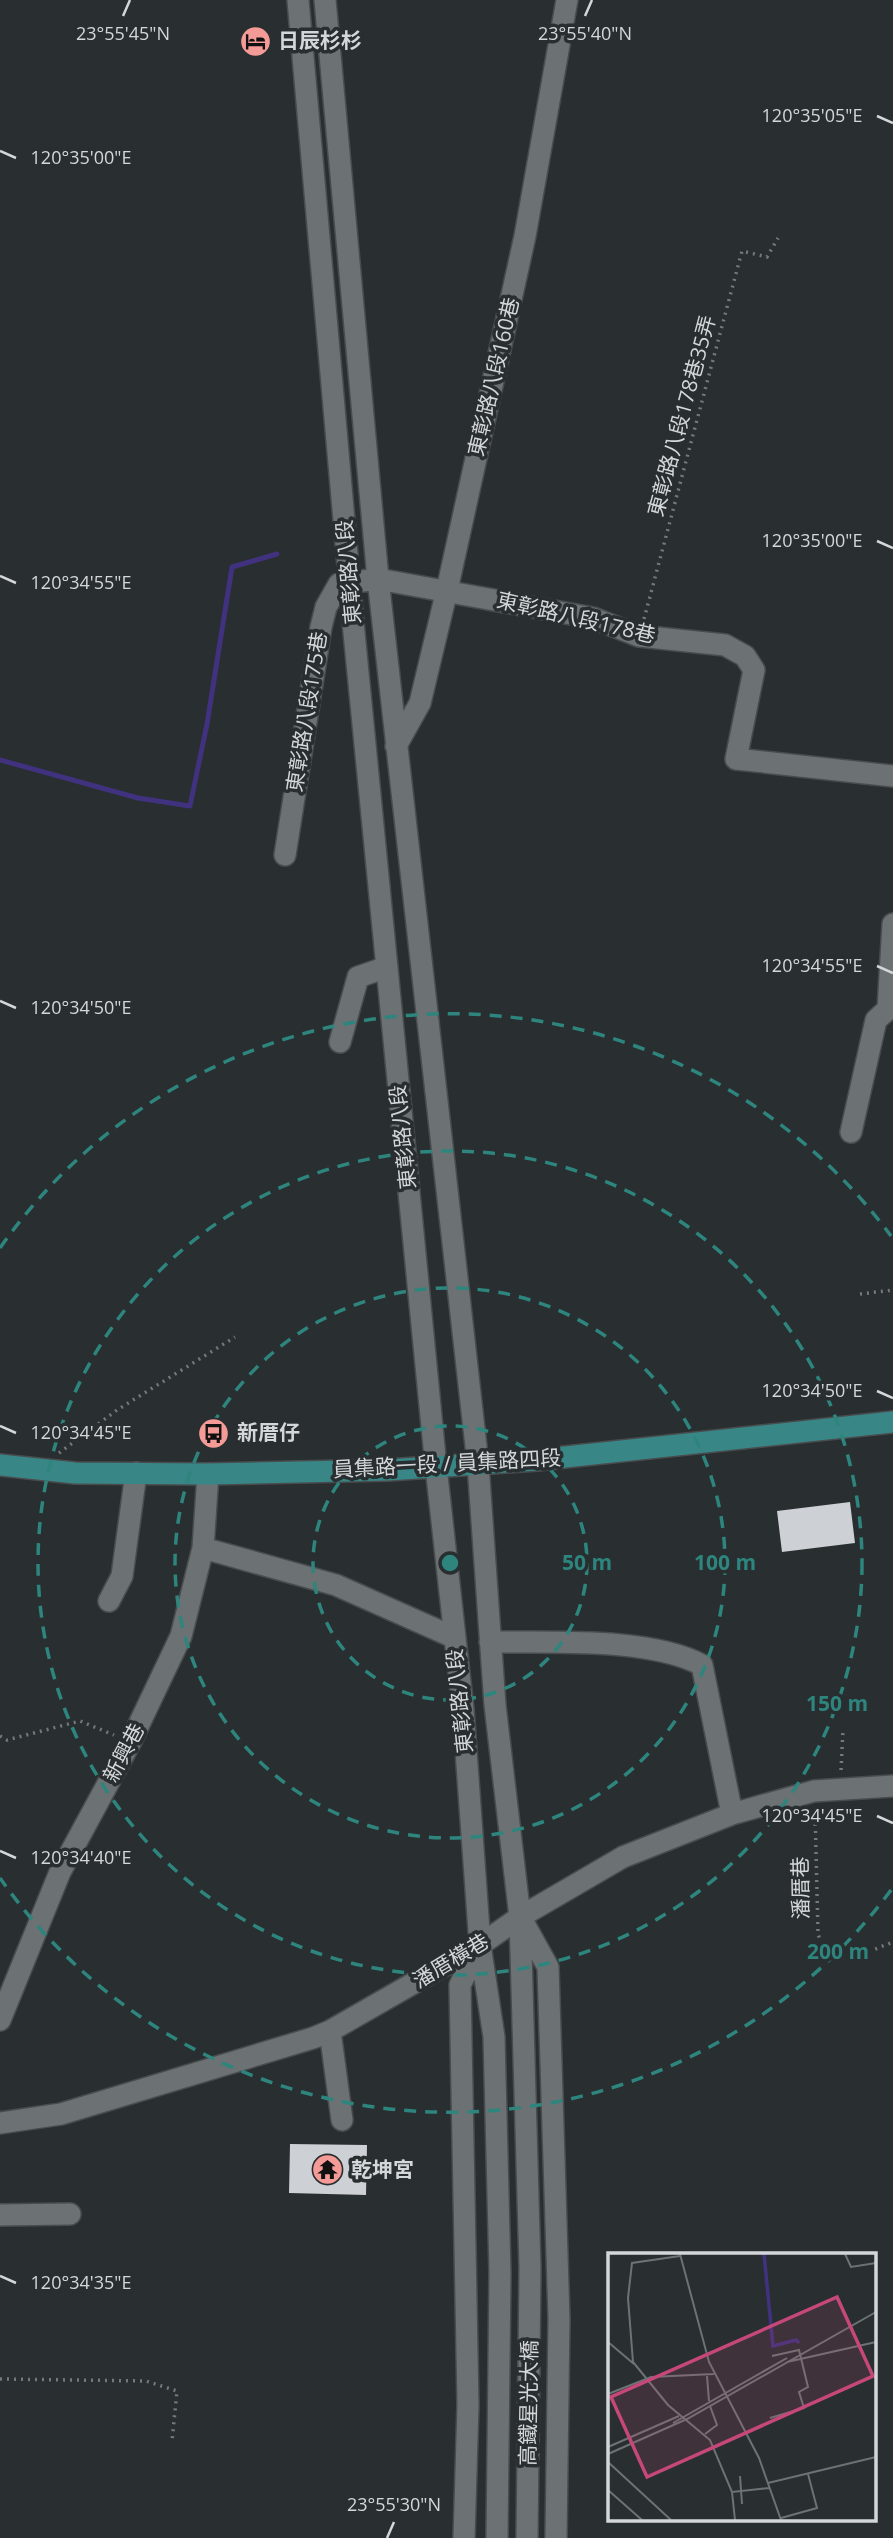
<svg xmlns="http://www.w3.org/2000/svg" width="893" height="2538" font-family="'Open Sans','Noto Sans TC',sans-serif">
	<rect width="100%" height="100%" fill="#292e30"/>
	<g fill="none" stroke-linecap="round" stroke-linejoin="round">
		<path stroke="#40327e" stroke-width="5" d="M0,760L138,798L190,806L207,724L232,567L277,554"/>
	</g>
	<path fill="#cdd0d5" d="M850,1502L855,1543L782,1552L777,1511Z
		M290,2144L367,2145L366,2195L289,2193Z"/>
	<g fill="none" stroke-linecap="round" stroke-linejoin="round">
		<defs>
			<path id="minor" d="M298,0L353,622L436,1467L463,1709L480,1945L494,2037L500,2273L497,2538
				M325,0L378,579L478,1464L495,1705L520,1917L530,2268L527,2538
				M396,746L420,703L447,590L525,236L567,0
				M285,855L321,627L326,607L339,584L378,579L593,618L639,636L725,645L745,656L754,670L736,759L893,776
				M340,1042L358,977L387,967
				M851,1132L876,1020L888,1009L893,924
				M203,1548L336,1585L453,1637
				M109,1601L122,1576L136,1473
				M490,1642C551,1643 649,1637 702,1665L732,1814
				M522,1920L548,1967L559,2319L556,2538
				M0,2020L60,1872L131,1741L181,1636L203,1548L208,1474
				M330,2031L342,2120
				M0,2123L61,2114L313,2038L330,2031L480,1945L520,1917L623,1857L732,1814L814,1791L893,1786
				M0,2215L70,2214
				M464,2538L468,2405L460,1985L480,1945"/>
			<path id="major" d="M0,1465L75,1473L208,1474L388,1470L537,1460L893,1422"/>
		</defs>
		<use href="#minor" stroke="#484c4e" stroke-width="24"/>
		<use href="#major" stroke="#484c4e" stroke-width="24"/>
		<path stroke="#75797b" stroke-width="3.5" stroke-dasharray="2 5" stroke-linecap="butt" d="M644,619L742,251L767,257L778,238
			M860,1294L893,1290
			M59,1453L117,1410L235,1337
			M0,1736L7,1740L80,1721L114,1735
			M841,1770L843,1730
			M815,1810L818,1934C821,1942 824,1954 833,1957C847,1963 879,1947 893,1942
			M0,2379L146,2381L177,2391L172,2441"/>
		<use href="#minor" stroke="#6c7173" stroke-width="21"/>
		<use href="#major" stroke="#388786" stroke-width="21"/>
	</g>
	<path fill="none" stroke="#d4d7d9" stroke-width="2.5" d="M123,16L130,0M585,16L592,0M877,116L893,123M0,151L16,158M877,541L893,548M0,576L16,583M877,966L893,973M0,1001L16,1008M877,1391L893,1398M0,1426L16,1433M877,1816L893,1823M0,1851L16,1858M0,2276L16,2283M387,2538L394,2522"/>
	<g fill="none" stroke="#2d857e" stroke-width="3.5" stroke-dasharray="12 9">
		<circle cx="450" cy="1563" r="137"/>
		<circle cx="450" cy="1563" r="275"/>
		<circle cx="450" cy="1563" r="412"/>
		<path d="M891 1890A549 549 0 0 1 0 1878M0 1248A549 549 0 0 1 891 1236"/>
	</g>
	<defs>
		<symbol id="hotel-disc" viewBox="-11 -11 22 22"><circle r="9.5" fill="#f59b97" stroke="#292e30"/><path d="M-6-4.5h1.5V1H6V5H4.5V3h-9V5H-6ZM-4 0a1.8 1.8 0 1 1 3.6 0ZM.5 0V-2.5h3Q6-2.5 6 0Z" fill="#111"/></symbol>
		<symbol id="bus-disc" viewBox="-11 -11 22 22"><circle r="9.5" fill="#f59b97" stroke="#292e30"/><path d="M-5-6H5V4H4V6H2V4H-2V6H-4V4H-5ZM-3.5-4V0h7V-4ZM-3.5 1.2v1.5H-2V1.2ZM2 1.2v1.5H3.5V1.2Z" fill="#111"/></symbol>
		<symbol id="temple-disc" viewBox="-11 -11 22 22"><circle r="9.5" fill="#f59b97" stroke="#292e30"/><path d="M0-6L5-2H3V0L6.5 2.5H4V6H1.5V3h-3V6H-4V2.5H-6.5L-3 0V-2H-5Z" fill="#111"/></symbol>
	</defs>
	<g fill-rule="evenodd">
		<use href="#hotel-disc" x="238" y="24" width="35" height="35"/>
		<use href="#bus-disc" x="196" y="1416" width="35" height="35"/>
		<use href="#temple-disc" x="310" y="2152" width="35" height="35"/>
	</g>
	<g text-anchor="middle" stroke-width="7" stroke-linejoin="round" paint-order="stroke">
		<g font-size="21" font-weight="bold" fill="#d4d7d9" stroke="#292e30" text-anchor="start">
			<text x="278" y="48">日辰杉杉</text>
			<text x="237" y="1440">新厝仔</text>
			<text x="351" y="2177">乾坤宮</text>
		</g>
		<g font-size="21" fill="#d4d7d9" stroke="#292e30">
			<text transform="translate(494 377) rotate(-77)" y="7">東彰路八段160巷</text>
			<text transform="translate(682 416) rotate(-75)" y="7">東彰路八段178巷35弄</text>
			<text transform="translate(349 572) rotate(-95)" y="7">東彰路八段</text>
			<text transform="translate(576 618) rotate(13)" y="7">東彰路八段178巷</text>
			<text transform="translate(307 712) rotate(-81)" y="7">東彰路八段175巷</text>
			<text transform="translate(403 1137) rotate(-96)" y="7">東彰路八段</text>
			<text transform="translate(447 1464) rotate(-3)" y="7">員集路一段 / 員集路四段</text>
			<text transform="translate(460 1701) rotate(-96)" y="7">東彰路八段</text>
			<text transform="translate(124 1753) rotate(-62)" y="7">新興巷</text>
			<text transform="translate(801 1888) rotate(-91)" y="7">潘厝巷</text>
			<text transform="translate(451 1961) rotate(-31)" y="7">潘厝橫巷</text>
			<text transform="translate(529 2403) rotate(-89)" y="7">高鐵星光大橋</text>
		</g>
	</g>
	<g transform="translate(608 2253)">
		<rect width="268" height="268" fill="#292e30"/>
		<path fill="none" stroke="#40327e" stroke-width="3.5" d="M156,1L165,93L188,87L191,90"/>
		<path fill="none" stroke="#6d7274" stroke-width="2" d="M72,1L101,109L151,205L173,267M237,1L243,14L268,10M72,3L24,10L20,45L25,109L60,152L102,187L124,239L127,267M0,89L26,111M179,109L268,89M99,123L101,148M0,141L43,124L106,121M162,165L196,155L191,139L200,134L191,97L164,103M65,170L179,105M97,181L109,172L102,153M0,194L71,163M0,201L79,166L268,59M0,209L63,267M132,223L134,251M160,230L268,204M0,237L34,267M124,239L161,235M173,265L209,255L200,221"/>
		<path fill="#c6487a" fill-opacity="0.15" stroke="#c6487a" stroke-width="3.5" d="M229,44L265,123L39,224L3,144Z"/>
		<rect width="268" height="268" fill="none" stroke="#d4d7d9" stroke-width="3.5"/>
	</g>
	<g font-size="18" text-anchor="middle" fill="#d4d7d9" stroke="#292e30" stroke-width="7" stroke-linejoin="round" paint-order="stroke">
		<text x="123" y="40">23°55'45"N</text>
		<text x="585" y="40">23°55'40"N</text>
		<text x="812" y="122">120°35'05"E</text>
		<text x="81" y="164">120°35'00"E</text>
		<text x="812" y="547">120°35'00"E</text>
		<text x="81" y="589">120°34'55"E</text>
		<text x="812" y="972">120°34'55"E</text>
		<text x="81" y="1014">120°34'50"E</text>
		<text x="812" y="1397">120°34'50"E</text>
		<text x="81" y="1439">120°34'45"E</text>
		<text x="812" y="1822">120°34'45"E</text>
		<text x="81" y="1864">120°34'40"E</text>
		<text x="81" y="2289">120°34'35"E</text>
		<text x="394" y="2511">23°55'30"N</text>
	</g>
	<circle cx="450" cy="1563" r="10" fill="#2d857e" stroke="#292e30" stroke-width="3.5"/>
	<g font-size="21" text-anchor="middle" font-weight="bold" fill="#2d857e" stroke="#292e30" stroke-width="7" stroke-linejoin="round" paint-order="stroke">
		<text x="587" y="1570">50 m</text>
		<text x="725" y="1570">100 m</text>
		<text x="837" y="1711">150 m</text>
		<text x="838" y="1959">200 m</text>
	</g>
</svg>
